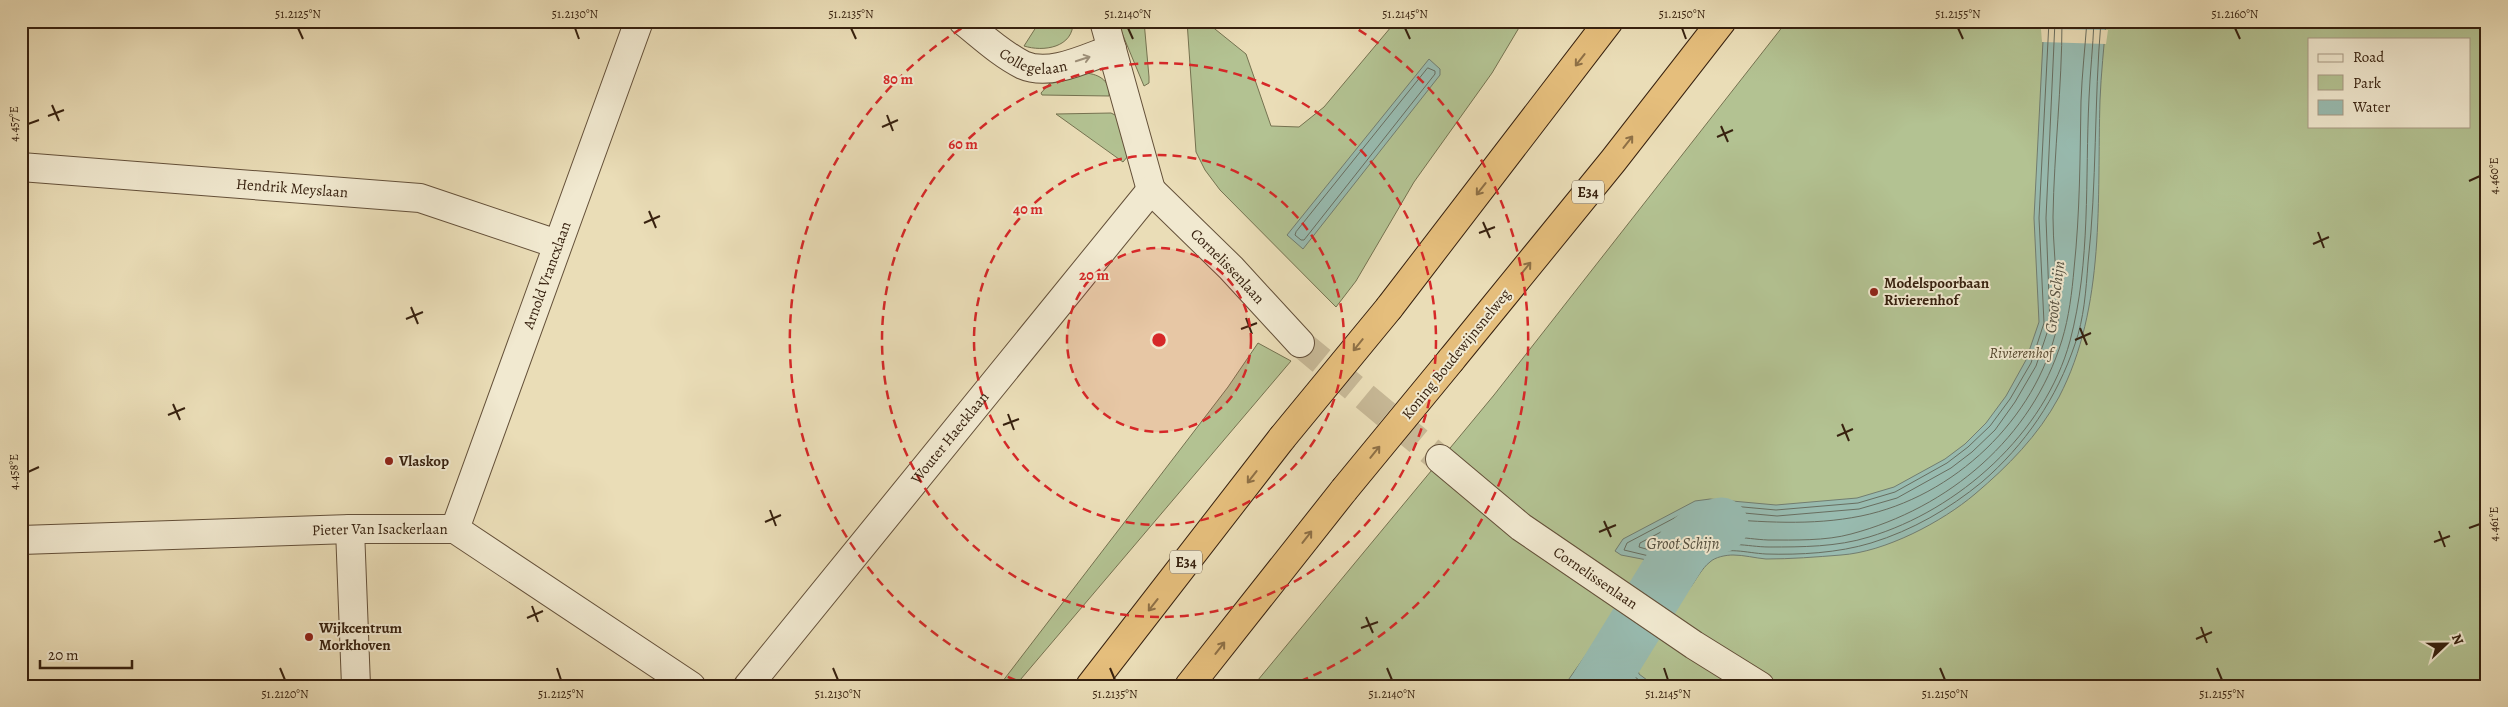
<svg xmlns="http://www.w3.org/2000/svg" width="2508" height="707" font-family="Alegreya,serif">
	<rect width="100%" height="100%" fill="#eaddb7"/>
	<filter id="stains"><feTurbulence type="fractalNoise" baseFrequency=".004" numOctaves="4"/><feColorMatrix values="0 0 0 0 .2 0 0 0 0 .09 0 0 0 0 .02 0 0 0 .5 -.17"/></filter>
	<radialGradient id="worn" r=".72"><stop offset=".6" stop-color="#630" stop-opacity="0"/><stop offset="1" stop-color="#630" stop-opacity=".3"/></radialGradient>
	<path fill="#b3c292" stroke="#757250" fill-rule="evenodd" d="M1040,21H1073C1074,48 1043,52 1024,46Z
		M1117,21H1144L1149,77V83L1144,86Z
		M1187,21H1205L1246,54L1271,126L1299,127L1324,107L1391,27L1385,21H1523L1492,73L1414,182L1356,281L1336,307L1220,190L1205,170L1196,152Z
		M1787,21H2487V686H1253L1494,395ZM2309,39H2469V126H2309Z
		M1083,73C1097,73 1111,80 1109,96L1042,95L1041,93L1051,82Z
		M1111,113L1117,116L1128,156L1123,162L1056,114Z
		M1258,343L1291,361L1015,686H999L1228,387Z"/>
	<path fill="#98bbb0" stroke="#717d70" d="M2044,21H2106C2104,47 2101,74 2100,100C2097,198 2106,307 2059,397C2038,436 2008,466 1975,494C1942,522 1885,552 1841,555C1816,557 1791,559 1766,559C1755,558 1744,555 1733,555C1726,555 1715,557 1710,562C1702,568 1696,580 1690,588L1647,560L1621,555L1615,551L1623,539L1695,501L1710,499L1776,505L1857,498L1894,487L1945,459L1965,444L1986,423L2006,396L2026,360L2039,322L2034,218Z
		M1429,59L1440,69V75L1303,249L1287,235Z
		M1602,632L1643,660L1638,669L1639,674L1655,686H1564Z"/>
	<path fill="#eaddb7" d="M2041,29L2108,30L2106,44L2042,42Z"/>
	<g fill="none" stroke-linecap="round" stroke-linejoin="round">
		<path stroke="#686e60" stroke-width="1" d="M2049,21L2039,218L2044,323L2031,363L2010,399L1990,426L1968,447L1947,463L1895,492L1858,503L1776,510L1710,504L1697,506L1627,543L1624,550L1649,556L1688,580C1696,574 1700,561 1709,556C1727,546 1746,553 1766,554C1800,555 1838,553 1871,543C1913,530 1949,509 1982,482C2025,445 2057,398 2075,344C2084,319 2086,290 2088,263C2097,183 2094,102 2101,21
			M2055,21L2046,218L2050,324L2036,366L2015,402L1995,430L1972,452L1951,468L1897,498L1859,509L1777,516L1711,510L1699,512L1640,543L1639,547L1653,551L1686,572C1693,566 1697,556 1705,551C1725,539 1747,547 1769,547C1802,547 1837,547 1869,537C1959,510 2045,433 2070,341C2091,262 2085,178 2089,98C2090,73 2093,47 2094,21
			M2062,21C2062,87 2054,152 2053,217C2053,242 2056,268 2057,293C2058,304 2060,316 2057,327C2036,419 1954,497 1861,516C1812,526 1760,522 1711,518L1700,519L1685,526L1658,541V545L1685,562C1691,557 1694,549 1701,545C1723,532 1744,539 1768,540C1794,540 1826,541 1851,534C1949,508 2032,438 2062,340C2069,317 2072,292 2074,269C2080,213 2080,157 2081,101C2082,74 2085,48 2087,21
			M1428,68L1435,71V74L1304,240H1301L1295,235L1296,232Z
			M1570,686L1604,640L1635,661L1634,676L1646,686
			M1577,686L1605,649L1627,663L1628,677L1635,686
			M1587,686L1607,659L1619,667L1624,686"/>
		<path stroke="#98bbb0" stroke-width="55" d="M1598,686L1685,545L1701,532L1721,525"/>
		<path stroke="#c6b795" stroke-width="28" stroke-dasharray="28 14" stroke-linecap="butt" d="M1300,343L1440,459"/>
		<defs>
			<g id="minor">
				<path id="s1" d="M963,21C982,36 1001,54 1023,65C1050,77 1086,58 1112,49"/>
				<path d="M1104,21L1151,190"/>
				<path id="s2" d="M21,167L420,198L557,244"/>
				<path id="s3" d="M1151,190L1231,268L1300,343"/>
				<path id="s4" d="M1440,459L1521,527L1694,645L1760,686"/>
				<path d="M350,529L356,686"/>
				<path id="s5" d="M455,529L639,21"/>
				<path id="s6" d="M21,540L350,529H455L691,686"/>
				<path id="s7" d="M748,686L1151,190"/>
			</g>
			<path id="motorway" d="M1389,308L1609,21
				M1451,360L1613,161L1722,21
				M1090,686L1282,438
				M1189,686L1344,490"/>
		</defs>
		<use href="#minor" stroke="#645039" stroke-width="30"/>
		<use href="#motorway" stroke="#37210f" stroke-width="30"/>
		<use href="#minor" stroke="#f1e9d0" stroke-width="28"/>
		<use href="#motorway" stroke="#e5be7c" stroke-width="28"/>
		<defs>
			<path id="motorway-bridge" d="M1282,438L1389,308
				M1344,490L1451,360"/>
		</defs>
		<use href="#motorway-bridge" stroke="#37210f" stroke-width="30" stroke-linecap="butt"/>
		<use href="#motorway-bridge" stroke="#e5be7c" stroke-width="28"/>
	</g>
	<defs><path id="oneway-shaft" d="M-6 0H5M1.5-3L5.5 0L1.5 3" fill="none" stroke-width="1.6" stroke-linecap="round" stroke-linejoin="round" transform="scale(1.25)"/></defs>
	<use stroke="#9d8f79" href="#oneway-shaft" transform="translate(1083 59) rotate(-18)"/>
	<g stroke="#8e7046">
		<use href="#oneway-shaft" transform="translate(1580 60) rotate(128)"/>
		<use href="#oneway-shaft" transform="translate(1628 142) rotate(-52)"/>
		<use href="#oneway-shaft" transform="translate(1481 189) rotate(128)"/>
		<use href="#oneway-shaft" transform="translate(1526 268) rotate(-51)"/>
		<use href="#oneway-shaft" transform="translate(1358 345) rotate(129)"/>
		<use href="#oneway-shaft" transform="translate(1375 452) rotate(-51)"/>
		<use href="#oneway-shaft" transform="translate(1252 477) rotate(128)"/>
		<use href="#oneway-shaft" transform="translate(1307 537) rotate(-52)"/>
		<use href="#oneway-shaft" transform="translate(1153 605) rotate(128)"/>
		<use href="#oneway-shaft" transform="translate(1220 648) rotate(-52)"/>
	</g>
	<path fill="none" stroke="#37210f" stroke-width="2" d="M298,28L303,39M575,28L579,39M851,28L856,39M1128,28L1133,39M1405,28L1410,39M1682,28L1686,39M1958,28L1963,39M2235,28L2240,39M52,105L59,121M887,115L893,131M48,116L64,110M28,124L39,120M1721,126L1728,142M882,127L898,120M1717,137L1733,130M2469,181L2480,176M649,211L656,228M1483,222L1490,238M644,223L660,216M2318,232L2324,248M1479,233L1495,227M2313,244L2329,237M411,307L418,324M1246,318L1252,334M406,319L423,312M2080,328L2087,345M1241,329L1257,323M2075,340L2091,333M173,404L180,420M1008,414L1014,430M168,415L185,408M1842,424L1849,441M1003,425L1019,419M1837,436L1853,429M28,472L39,467M770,510L776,526M1604,521L1611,537M765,522L781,515M2469,528L2480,524M2439,531L2445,547M1599,532L1616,525M2434,542L2450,536M532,606L538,622M1366,617L1373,633M527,618L543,611M2201,627L2207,643M1361,628L1378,622M2196,639L2212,632M280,668L285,680M557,668L561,680M833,668L838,680M1110,668L1115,680M1387,668L1392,680M1664,668L1668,680M1940,668L1945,680M2217,668L2222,680"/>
	<circle cx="1159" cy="340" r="92" fill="#d62828" fill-opacity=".12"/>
	<g fill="none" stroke="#d62828" stroke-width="2.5" stroke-dasharray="9 6">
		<circle cx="1159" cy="340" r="92"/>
		<circle cx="1159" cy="340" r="185"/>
		<circle cx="1159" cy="340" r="277"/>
		<path d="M1030 686A369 369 0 0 1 972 22M1346 22A369 369 0 0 1 1288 686"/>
	</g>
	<g fill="#8f2418" stroke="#f1e9d0" stroke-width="2">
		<circle cx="1874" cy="292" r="5"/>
		<circle cx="389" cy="461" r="5"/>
		<circle cx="309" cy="637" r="5"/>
	</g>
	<g text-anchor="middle" stroke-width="4" stroke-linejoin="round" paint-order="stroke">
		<g fill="#f1e9d0" stroke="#6f5d49" stroke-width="1">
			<rect x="1572" y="180.5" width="32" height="23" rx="4"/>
			<rect x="1170" y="550.5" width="32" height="23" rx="4"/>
		</g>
		<g font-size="14" font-weight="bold" fill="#37210f">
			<text x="1588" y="197">E34</text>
			<text x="1186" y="567">E34</text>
		</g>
		<g font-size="15" fill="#37210f" stroke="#f1e9d0">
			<text dy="5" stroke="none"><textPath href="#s1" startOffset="84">Collegelaan</textPath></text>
			<text dy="5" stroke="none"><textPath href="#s2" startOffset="272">Hendrik Meyslaan</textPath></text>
			<text dy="5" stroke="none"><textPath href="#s3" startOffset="108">Cornelissenlaan</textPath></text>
			<text dy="5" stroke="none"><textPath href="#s5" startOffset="270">Arnold Vrancxlaan</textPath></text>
			<text transform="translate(1456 354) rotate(-51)" y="5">Koning Boudewijnsnelweg</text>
			<text dy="5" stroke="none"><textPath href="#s7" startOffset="320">Wouter Haecklaan</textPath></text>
			<text dy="5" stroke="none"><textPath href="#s6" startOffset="359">Pieter Van Isackerlaan</textPath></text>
			<text dy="5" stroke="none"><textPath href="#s4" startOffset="196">Cornelissenlaan</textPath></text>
		</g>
		<g font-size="15" font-weight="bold" fill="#37210f" stroke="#f1e9d0" text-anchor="start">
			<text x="1884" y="288">Modelspoorbaan<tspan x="1884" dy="17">Rivierenhof</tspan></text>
			<text x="399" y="466">Vlaskop</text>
			<text x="319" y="633">Wijkcentrum<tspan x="319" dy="17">Morkhoven</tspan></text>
		</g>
		<g font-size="15" font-style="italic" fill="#564930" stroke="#f1e9d0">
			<text x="2021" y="358">Rivierenhof</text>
		</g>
		<g font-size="16" font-style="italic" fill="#544f3f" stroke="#f1e9d0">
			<text transform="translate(2054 297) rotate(-83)" y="6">Groot Schijn</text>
			<text x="1683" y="549">Groot Schijn</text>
		</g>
	</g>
	<circle cx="1159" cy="340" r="8" fill="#d62828" stroke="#f1e9d0" stroke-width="2.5"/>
	<g font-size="15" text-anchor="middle" font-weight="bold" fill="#d62828" stroke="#f1e9d0" stroke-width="4" stroke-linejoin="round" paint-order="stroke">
		<text x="898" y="84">80 m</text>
		<text x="963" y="149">60 m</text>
		<text x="1028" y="214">40 m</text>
		<text x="1094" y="280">20 m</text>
	</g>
	<rect width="2508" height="707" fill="none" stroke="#eaddb7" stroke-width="55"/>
	<rect x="2308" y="38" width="162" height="90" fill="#f1e9d0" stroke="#a79983"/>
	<rect x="2318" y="54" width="25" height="8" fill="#f1e9d0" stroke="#a79983"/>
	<text x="2353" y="62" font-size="15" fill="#37210f">Road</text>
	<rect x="2318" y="75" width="25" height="15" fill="#b3c292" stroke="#a79983"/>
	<text x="2353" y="88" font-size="15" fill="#37210f">Park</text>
	<rect x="2318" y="100" width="25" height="15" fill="#98bbb0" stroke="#a79983"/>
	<text x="2353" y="112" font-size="15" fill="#37210f">Water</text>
	<g transform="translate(2446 644) rotate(68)" stroke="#f1e9d0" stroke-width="4" paint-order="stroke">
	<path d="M0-4L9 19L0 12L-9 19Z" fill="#37210f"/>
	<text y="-8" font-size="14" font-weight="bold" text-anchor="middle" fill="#37210f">N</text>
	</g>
	<path d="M40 660v8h92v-8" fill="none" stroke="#37210f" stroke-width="2.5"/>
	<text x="48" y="660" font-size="15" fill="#37210f" stroke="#f1e9d0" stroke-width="4" paint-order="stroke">20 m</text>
	<rect x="28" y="28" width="2452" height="652" fill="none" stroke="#37210f" stroke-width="2"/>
	<g font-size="12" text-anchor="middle" fill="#37210f">
		<text x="298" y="18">51.2125°N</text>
		<text x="575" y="18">51.2130°N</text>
		<text x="851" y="18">51.2135°N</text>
		<text x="1128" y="18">51.2140°N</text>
		<text x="1405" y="18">51.2145°N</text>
		<text x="1682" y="18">51.2150°N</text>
		<text x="1958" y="18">51.2155°N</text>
		<text x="2235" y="18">51.2160°N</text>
		<text transform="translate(14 124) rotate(-90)" y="4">4.457°E</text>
		<text transform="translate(2494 176) rotate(-90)" y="4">4.460°E</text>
		<text transform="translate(14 472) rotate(-90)" y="4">4.458°E</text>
		<text transform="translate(2494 524) rotate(-90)" y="4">4.461°E</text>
		<text x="285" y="698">51.2120°N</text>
		<text x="561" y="698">51.2125°N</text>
		<text x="838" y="698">51.2130°N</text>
		<text x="1115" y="698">51.2135°N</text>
		<text x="1392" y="698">51.2140°N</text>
		<text x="1668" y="698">51.2145°N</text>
		<text x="1945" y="698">51.2150°N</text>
		<text x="2222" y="698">51.2155°N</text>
	</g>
	<rect width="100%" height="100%" filter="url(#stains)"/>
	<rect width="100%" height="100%" fill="url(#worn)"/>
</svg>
